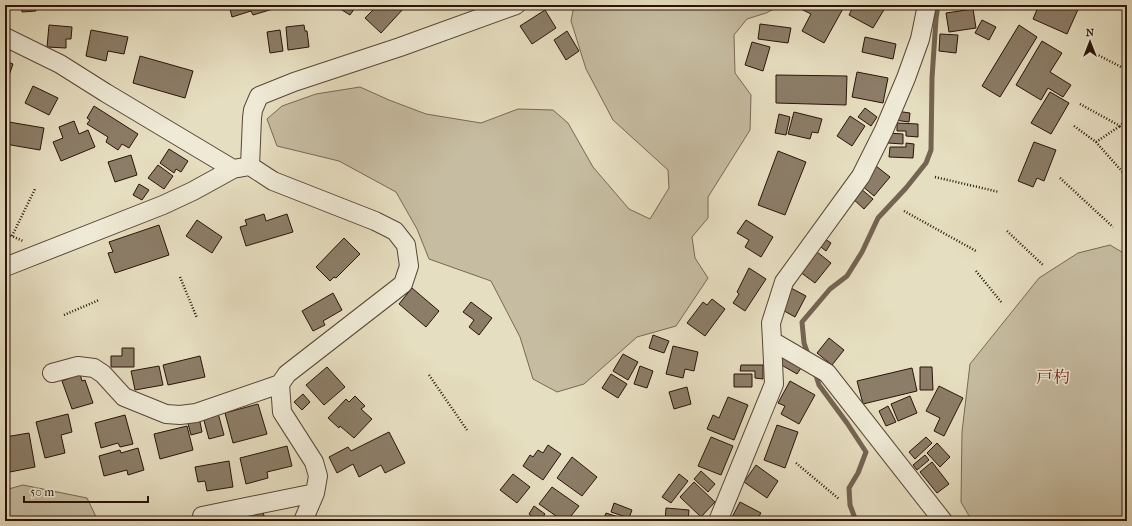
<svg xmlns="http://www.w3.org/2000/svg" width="1132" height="526" font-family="'IM FELL French Canon','Noto Serif JP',serif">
	<rect width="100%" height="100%" fill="#e6dec0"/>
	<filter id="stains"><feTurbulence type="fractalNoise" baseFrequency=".005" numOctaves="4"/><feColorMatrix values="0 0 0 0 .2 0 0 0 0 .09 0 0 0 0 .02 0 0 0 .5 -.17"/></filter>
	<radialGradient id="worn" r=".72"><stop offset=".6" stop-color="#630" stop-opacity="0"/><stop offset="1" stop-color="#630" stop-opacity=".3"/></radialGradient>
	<path fill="#c6bca1" stroke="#786855" d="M574,5H782L766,13L747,19L734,35L735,73L751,95L750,130L708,197V218L692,237L695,258L708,278L676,326L637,337L584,384L557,392L533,379L520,337L491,281L429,259L417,229L396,192L339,161L277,146L267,119L282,106L316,94L360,87L389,100L426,114L481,123L518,109L553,110L568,123L593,167L629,209L650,219L669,188L668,170L613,120L586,69L571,21Z
		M1110,245L1127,255V521H972L961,502L962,432L970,364L1039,278L1078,253Z
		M23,485L87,498L98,521H5V490Z"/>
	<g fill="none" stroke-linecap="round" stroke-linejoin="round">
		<path stroke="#746452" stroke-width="5" d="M809,357L804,343L802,322L830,289L847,276L862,252L878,218L906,188L926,163L931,150L932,78L936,19L938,5
			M815,372L819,385L847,423L866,452L858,473L849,488L850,505L856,521"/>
	</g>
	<path fill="#8c7d68" stroke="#2a1409" d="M22,5H35L36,11L22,12Z
		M229,5H286L253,15L251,11L232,17Z
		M334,5H357L350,15Z
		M378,5H401L404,8L381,33L365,18Z
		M793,5H845L824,43L802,31L811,14Z
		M854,5H880L885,8L873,28L849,15Z
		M1039,5H1080L1067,34L1033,19Z
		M973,9L976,28L949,32L946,13Z
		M545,10L556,28L532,44L520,26Z
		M982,20L996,27L989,40L975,33Z
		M760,24L791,28L788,43L758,39Z
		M49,25L72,27L71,39H66V48L47,47Z
		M304,25L305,31H307L309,47L288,50L286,27Z
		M1019,25L1037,37L1000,97L982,86Z
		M91,30L128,37L124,54L108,51L106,61L86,56Z
		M280,30L283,51L270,53L267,32Z
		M567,31L579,51L566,60L554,40Z
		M940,34L958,35L956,53L939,51Z
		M865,37L896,44L893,59L862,52Z
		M1042,41L1062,53L1050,72L1071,85L1063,97L1048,88L1041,100L1016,85Z
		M752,42L770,47L763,71L745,65Z
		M140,56L193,71L185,98L133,83Z
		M5,61L13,64L5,87Z
		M857,72L888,78L883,103L852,97Z
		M776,75L847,76L846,105L776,103Z
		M33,86L58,98L49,115L25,103Z
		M1050,92L1069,103L1051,134L1031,123Z
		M94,106L138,134L129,148L122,144L118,150L106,142L108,137L87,124L90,120L87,118Z
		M865,108L877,117L871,126L858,117Z
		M896,111L910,113L909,122L895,120Z
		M794,112L822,119L818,133L812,132L810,139L788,134Z
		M779,114L790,117L786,135L775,133Z
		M850,116L865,126L852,146L837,136Z
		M74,121L79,134L88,130L95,147L61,161L53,142L63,138L59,127Z
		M9,122L44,128L40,150L5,144Z
		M897,123L918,124V137L906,136V131H897Z
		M888,133L903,134V144L888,143Z
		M1034,142L1056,150L1044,181L1037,178L1033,187L1018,181Z
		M906,143L914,144L913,158L889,157L890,147H906Z
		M169,149L188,161L181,172L176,169L174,173L160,163Z
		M778,151L806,162L785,215L758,205Z
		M131,155L137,175L115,182L108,162Z
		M158,165L173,176L164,189L148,178Z
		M876,166L890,177L874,196L861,185Z
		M139,184L149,190L142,200L133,195Z
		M860,188L873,199L864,209L852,198Z
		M264,214L266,221L287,214L293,232L246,246L240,227L247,225L245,220Z
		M197,220L222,237L212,253L186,236Z
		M746,220L773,237L761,257L745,247L749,240L737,233Z
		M159,225L169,255L115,273L108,253L113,252L109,242Z
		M822,237L831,243L826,251L817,244Z
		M344,238L360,254L336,278L334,277L330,281L316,267Z
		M812,248L831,263L815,283L796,269Z
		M749,268L766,279L745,311L733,303L739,294L737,292Z
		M412,288L439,311L426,327L399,304Z
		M791,288L806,296L795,317L779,308Z
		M333,293L342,310L323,321L325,325L313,331L302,311Z
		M712,299L725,309L705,336L687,323L703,302L707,305Z
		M471,302L492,318L479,335L469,327L474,320L463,312Z
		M653,335L669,341L664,353L649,348Z
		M829,338L844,350L832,365L817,353Z
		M673,346L698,352L694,371L685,369L683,378L666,374Z
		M122,348H134V367H111V356H122Z
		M784,353L803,365L797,374L778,363Z
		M623,354L638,362L628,380L613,371Z
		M200,356L205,377L168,385L163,365Z
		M741,365H763V379L755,378V371H740Z
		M159,366L163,385L135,390L131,371Z
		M640,366L653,371L647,388L634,384Z
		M327,367L345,387L324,405L306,385Z
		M920,367H932L933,390H920Z
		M912,368L917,391L863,404L857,381Z
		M80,374L82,381L85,380L93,403L72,409L62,381Z
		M611,374L627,384L618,398L602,388Z
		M734,374H752V387H734Z
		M790,381L815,395L799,424L781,414L785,406L778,403Z
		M939,386L963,398L944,436L934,431L940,418L926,411Z
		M687,387L691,404L674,409L669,392Z
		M303,394L310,402L302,410L294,402Z
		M355,396L365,406L361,409L372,419L354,438L340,426L339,428L328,418L346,399L349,402Z
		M910,396L917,413L898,421L891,404Z
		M728,397L748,405L734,440L707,429L713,415L719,418Z
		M258,404L267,434L233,443L225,413Z
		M888,406L896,422L886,426L879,411Z
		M218,413L224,435L209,439L203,417Z
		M68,414L72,432L61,435L65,453L45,458L36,422Z
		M125,415L133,444L120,447L118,443L101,448L95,423Z
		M199,417L202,432L191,435L187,420Z
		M777,425L798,432L785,468L764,460Z
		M187,426L193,450L160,459L154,434Z
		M389,432L405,463L385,473L381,465L359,477L353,464L337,473L329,457L348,447L351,451Z
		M29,433L35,467L5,473V437Z
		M711,437L733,446L721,475L698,466Z
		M926,437L932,443L915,459L909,452Z
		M937,443L950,457L940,467L927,453Z
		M548,445L561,454L543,480L523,466L530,455L533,457L538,450L543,453Z
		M287,446L292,466L267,472L268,478L246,484L240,458Z
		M138,448L144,470L128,475L127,470L104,476L99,456L120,450L121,453Z
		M925,455L929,460L917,470L913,465Z
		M572,457L597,477L582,496L557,478Z
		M229,461L233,487L207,491L205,481L198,482L195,467Z
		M932,462L949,484L937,493L920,472Z
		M756,465L778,481L767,498L744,482Z
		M701,471L715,484L708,492L694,479Z
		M513,474L530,487L517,503L500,490Z
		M679,474L688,481L671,503L662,497Z
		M694,482L715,502L701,517L680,497Z
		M552,487L579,506L567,521H563L539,504Z
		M740,502L761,513L756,521H730Z
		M614,503L632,510L629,518L611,512Z
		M534,506L545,514L540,521H538L529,514Z
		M666,508L689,510L688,521H665Z
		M263,511L265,521H242L241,515Z
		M606,513L631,521H603Z
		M236,516L238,521H227V518Z
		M361,516L377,521H360Z"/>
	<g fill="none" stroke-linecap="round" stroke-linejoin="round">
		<defs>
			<path id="minor" d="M927,5L920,39L906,78L884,130L861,176L784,282L771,323L772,341L827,373L943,521
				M5,37L60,64L106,93L233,169
				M250,166L252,118L253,110L259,96L294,82L400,47L516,5
				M5,267L163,205L193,191L233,169L250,166L273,181L375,221L395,231L406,245L409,266L403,284L287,374L280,384L282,412L314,462L318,476L315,493L303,521
				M52,373L78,366L94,368L103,374L124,397L166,414L180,415L196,413L280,384
				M203,521L202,516L315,493
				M718,521L774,384L772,341"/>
		</defs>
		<use href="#minor" stroke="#594637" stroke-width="20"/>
		<path stroke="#2a1409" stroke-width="2.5" stroke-dasharray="1 2" stroke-linecap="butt" d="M1096,54L1127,70
			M1080,104L1120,126L1127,119
			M1074,126L1096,142L1127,177
			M1096,142L1120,126
			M935,177L999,192
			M1060,178L1113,227
			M904,211L976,251
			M1007,231L1044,266
			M5,233L23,241
			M12,236L35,189
			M976,271L1002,303
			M180,277L197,318
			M64,315L99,300
			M429,375L467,430
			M796,463L839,499"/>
		<use href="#minor" stroke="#efead6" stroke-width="18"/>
	</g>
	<g text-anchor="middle" stroke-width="3" stroke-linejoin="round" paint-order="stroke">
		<g font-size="17" fill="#7a1f14" stroke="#efead6">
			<text x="1053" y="383">戸杓</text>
		</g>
	</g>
	<rect width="1132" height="526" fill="none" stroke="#e6dec0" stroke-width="20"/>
	<rect x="6" y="6" width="1120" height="514" fill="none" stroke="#2a1409" stroke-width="2"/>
	<rect x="10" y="10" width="1112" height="506" fill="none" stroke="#2a1409"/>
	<g transform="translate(1090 42)" stroke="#efead6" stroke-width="3" paint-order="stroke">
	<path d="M0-3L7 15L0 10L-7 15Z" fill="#2a1409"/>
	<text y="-6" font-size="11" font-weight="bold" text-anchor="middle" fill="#2a1409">N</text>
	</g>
	<path d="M24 496v6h124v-6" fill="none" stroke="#2a1409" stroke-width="2"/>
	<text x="30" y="496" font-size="12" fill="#2a1409" stroke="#efead6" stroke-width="3" paint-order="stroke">50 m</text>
	<rect width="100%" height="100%" filter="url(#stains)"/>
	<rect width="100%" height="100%" fill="url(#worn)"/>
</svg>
